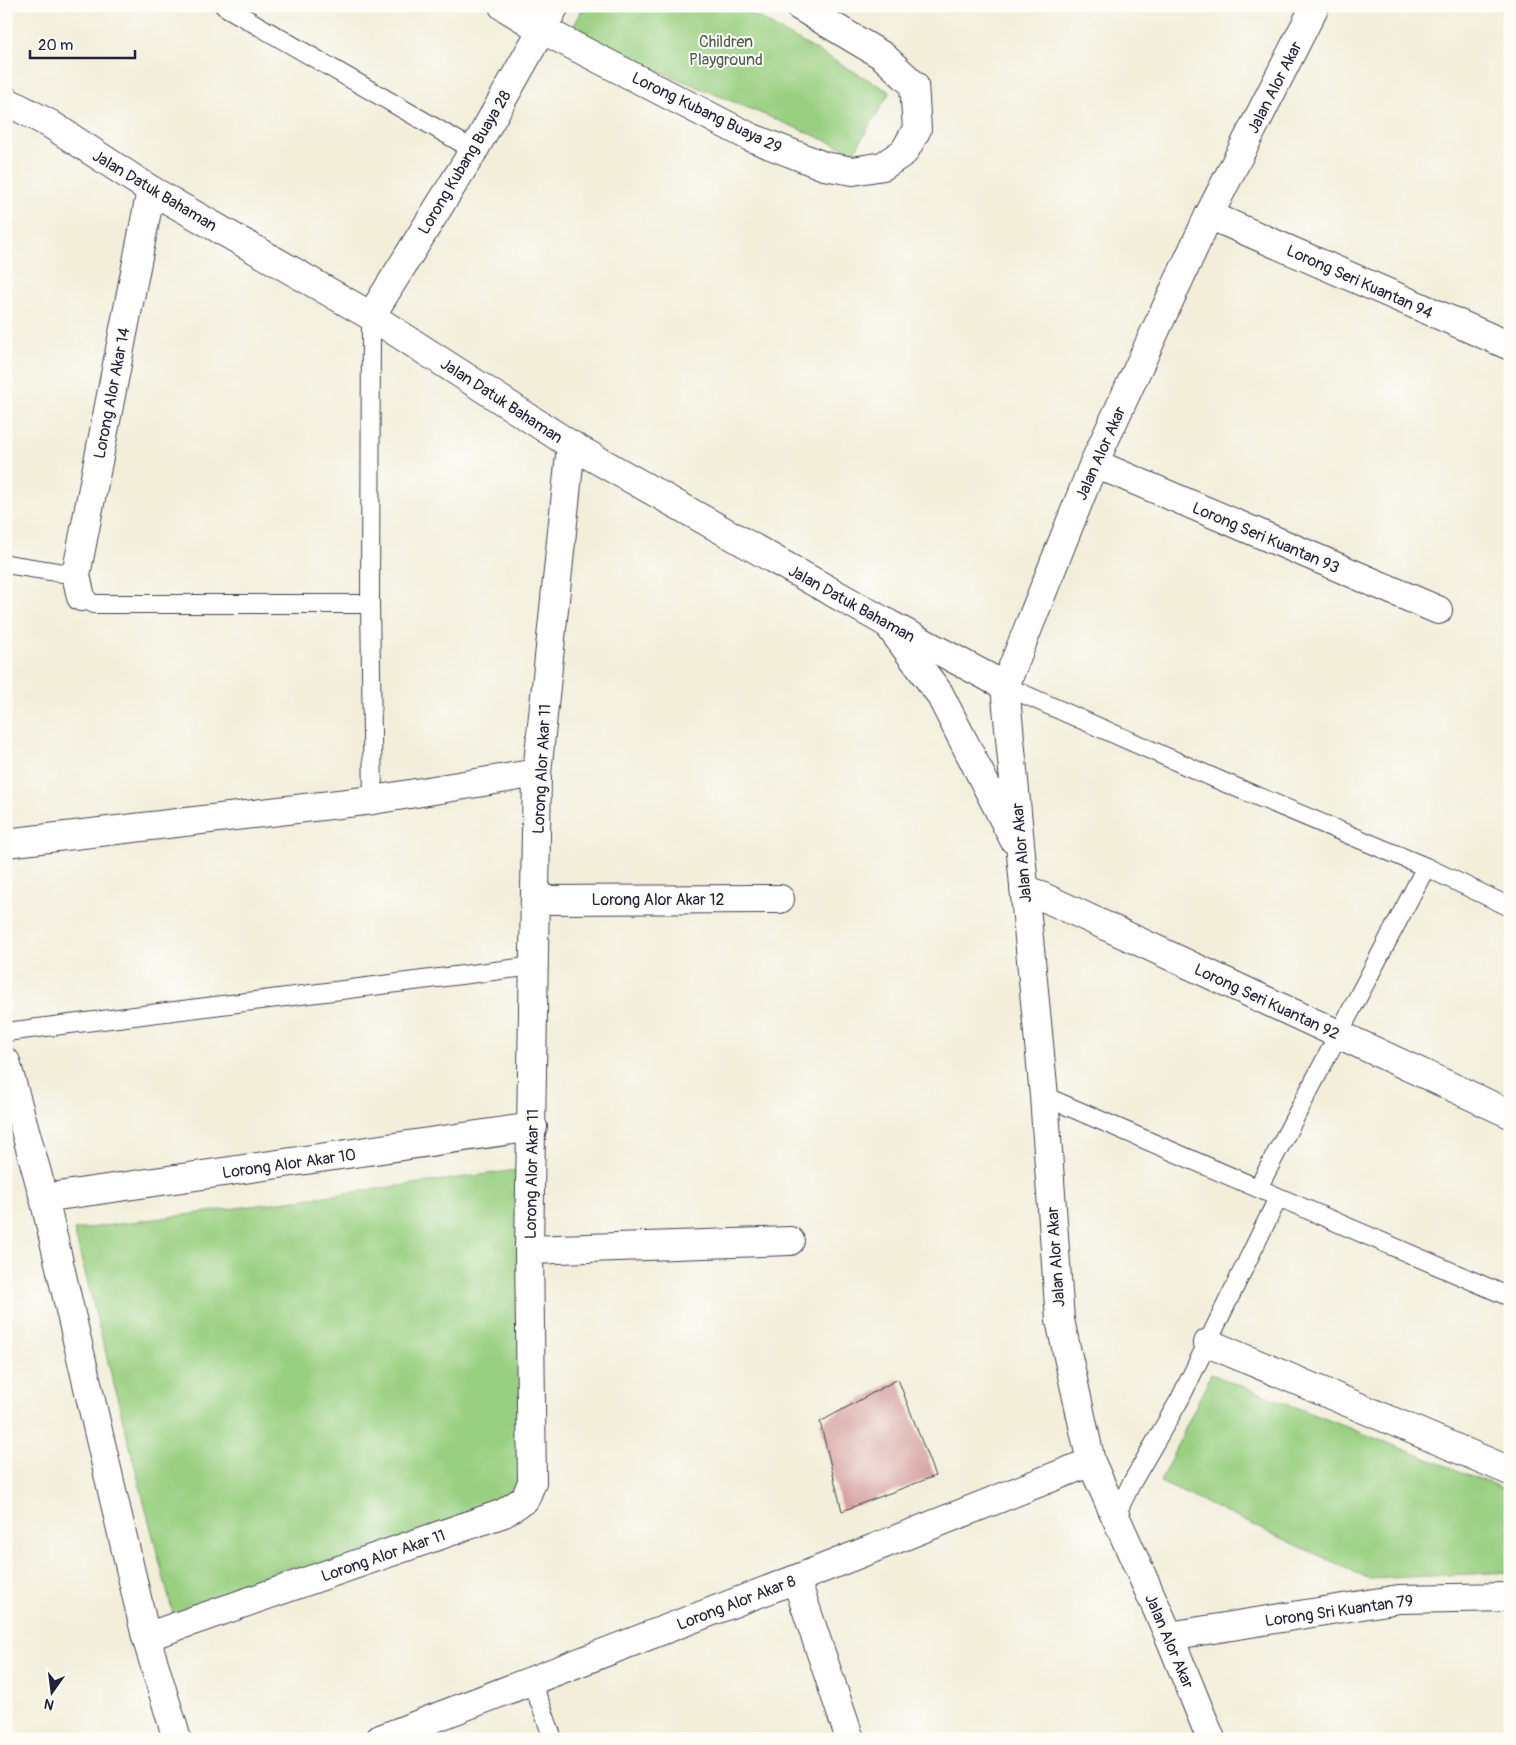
<svg xmlns="http://www.w3.org/2000/svg" width="1516" height="1745" font-family="Pangolin,sans-serif">
	<rect width="100%" height="100%" fill="#fdfcf7"/>
	<filter id="ink" filterUnits="userSpaceOnUse"><feTurbulence type="fractalNoise" baseFrequency=".02" numOctaves="2"/><feDisplacementMap in="SourceGraphic" scale="10" xChannelSelector="R" yChannelSelector="G"/><feConvolveMatrix kernelMatrix="1 2 1 2 8 2 1 2 1" color-interpolation-filters="sRGB"/></filter>
	<filter id="wash" filterUnits="userSpaceOnUse"><feTurbulence type="fractalNoise" baseFrequency=".0096" numOctaves="4" result="noise"/><feDisplacementMap in="SourceGraphic" scale="20" xChannelSelector="R" yChannelSelector="G"/><feGaussianBlur stdDeviation="1.12" result="paint"/><feColorMatrix in="noise" values="0 0 0 0 0 0 0 0 0 0 0 0 0 0 0 0 0 1.4 0 .05"/><feComposite in="paint" operator="in"/></filter>
	<g filter="url(#wash)">
		<rect width="100%" height="100%" fill="#f2eeda"/>
		<path fill="#99cf80" stroke="#5e785e" d="M584,6H738L890,92L854,152L570,34Z
			M517,1170L525,1494L174,1618L74,1230Z
			M1211,1374L1510,1491V1572L1370,1579L1160,1482Z"/>
		<g id="blocks">
			<path fill="#d6a2a1" d="M898,1379L935,1476L842,1511L820,1422Z"/>
		</g>
	</g>
	<g filter="url(#ink)">
		<use href="#blocks" fill-opacity="0" stroke="#414153" stroke-width="1"/>
		<g fill="none" stroke-linecap="round" stroke-linejoin="round">
			<defs>
				<path id="service" d="M224,6L474,150
					M371,316L370,604L373,800
					M6,564L76,575
					M81,597L94,604H370
					M1005,686L1221,781L1426,867L1510,907
					M6,1032L534,966
					M1044,1096L1510,1297
					M1258,1188L1426,867
					M1115,1517L1131,1484L1180,1399L1278,1198
					M530,1681L541,1705L553,1739"/>
				<path id="minor" d="M503,6L541,29L750,137L824,166L853,171L883,166L904,152L917,129L914,85L883,56L799,6
					M1209,215L1510,346
					M371,316L474,150L555,6
					M1094,463L1438,610
					M81,597L76,575L151,190
					M6,843L373,800L537,773
					M1024,888L1510,1114
					M536,900L780,899
					M6,1062L44,1198L146,1637L177,1739
					M44,1198L533,1127
					M529,1250L790,1241
					M1208,1343L1510,1471
					M796,1579L850,1739
					M146,1637L504,1513L525,1499L532,1482L529,1250L537,773L571,445
					M380,1739L796,1579L1091,1462"/>
				<path id="tertiary" d="M6,101L50,124L151,190L371,316L571,445L887,623L1005,686
					M1169,1636L1399,1599L1510,1597"/>
				<path id="secondary" d="M887,623L939,693L1014,840
					M1211,1739L1169,1636L1091,1462L1060,1320L1044,1096L1005,686L1094,463L1209,215L1315,6"/>
			</defs>
			<use href="#service" stroke="#414153" stroke-width="20"/>
			<use href="#minor" stroke="#414153" stroke-width="30"/>
			<use href="#tertiary" stroke="#414153" stroke-width="30"/>
			<use href="#secondary" stroke="#414153" stroke-width="30"/>
			<use href="#service" stroke="#fff" stroke-width="18"/>
			<use href="#minor" stroke="#fff" stroke-width="28"/>
			<use href="#tertiary" stroke="#fff" stroke-width="28"/>
			<use href="#secondary" stroke="#fff" stroke-width="28"/>
		</g>
	</g>
	<g text-anchor="middle" stroke-width="4" stroke-linejoin="round" paint-order="stroke">
		<g font-size="16" fill="#4c5f53" stroke="#fdfcf7">
			<text x="726" y="47">Children<tspan x="726" dy="18">Playground</tspan></text>
		</g>
		<g font-size="16" fill="#22223b" stroke="#fdfcf7">
			<text transform="translate(1274 87) rotate(-63)" y="6">Jalan Alor Akar</text>
			<text transform="translate(707 112) rotate(26)" y="6">Lorong Kubang Buaya 29</text>
			<text transform="translate(464 162) rotate(-59)" y="6">Lorong Kubang Buaya 28</text>
			<text transform="translate(155 190) rotate(31)" y="6">Jalan Datuk Bahaman</text>
			<text transform="translate(1360 281) rotate(24)" y="6">Lorong Seri Kuantan 94</text>
			<text transform="translate(111 393) rotate(-79)" y="6">Lorong Alor Akar 14</text>
			<text transform="translate(502 400) rotate(33)" y="6">Jalan Datuk Bahaman</text>
			<text transform="translate(1100 453) rotate(-66)" y="6">Jalan Alor Akar</text>
			<text transform="translate(1266 537) rotate(23)" y="6">Lorong Seri Kuantan 93</text>
			<text transform="translate(852 603) rotate(29)" y="6">Jalan Datuk Bahaman</text>
			<text transform="translate(541 769) rotate(-87)" y="6">Lorong Alor Akar 11</text>
			<text transform="translate(1021 853) rotate(-95)" y="6">Jalan Alor Akar</text>
			<text x="658" y="905">Lorong Alor Akar 12</text>
			<text transform="translate(1267 1001) rotate(25)" y="6">Lorong Seri Kuantan 92</text>
			<text transform="translate(289 1163) rotate(-8)" y="6">Lorong Alor Akar 10</text>
			<text transform="translate(531 1174) rotate(-89)" y="6">Lorong Alor Akar 11</text>
			<text transform="translate(1055 1257) rotate(-94)" y="6">Jalan Alor Akar</text>
			<text transform="translate(383 1555) rotate(-19)" y="6">Lorong Alor Akar 11</text>
			<text transform="translate(736 1602) rotate(-21)" y="6">Lorong Alor Akar 8</text>
			<text transform="translate(1339 1610) rotate(-8)" y="6">Lorong Sri Kuantan 79</text>
			<text transform="translate(1170 1641) rotate(67)" y="6">Jalan Alor Akar</text>
		</g>
	</g>
	<rect width="1516" height="1745" fill="none" stroke="#fdfcf7" stroke-width="25"/>
	<g transform="translate(52 1692) rotate(194)" stroke="#fdfcf7" stroke-width="4" paint-order="stroke">
	<path d="M0-4L9 19L0 12L-9 19Z" fill="#22223b"/>
	<text y="-8" font-size="14" font-weight="bold" text-anchor="middle" fill="#22223b">N</text>
	</g>
	<path d="M30 50v8h105v-8" fill="none" stroke="#22223b" stroke-width="2.5"/>
	<text x="38" y="50" font-size="15" fill="#22223b" stroke="#fdfcf7" stroke-width="4" paint-order="stroke">20 m</text>
</svg>
